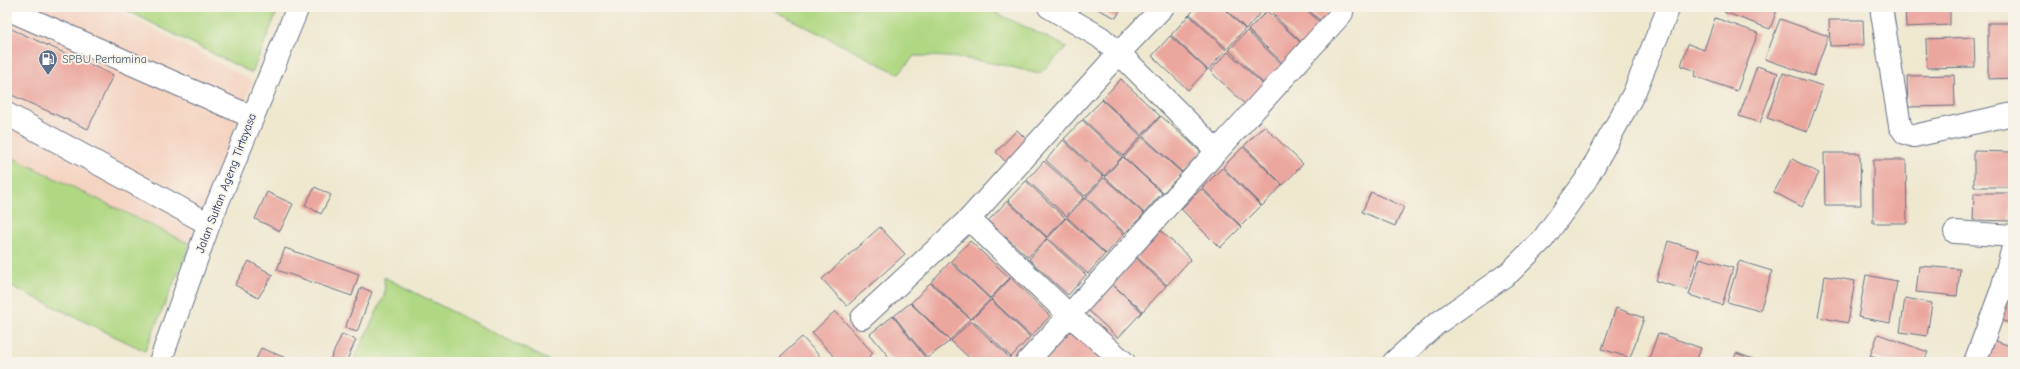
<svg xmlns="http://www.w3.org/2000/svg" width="2020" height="369" font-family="'Comic Neue',sans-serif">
	<rect width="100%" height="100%" fill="#f7f3e8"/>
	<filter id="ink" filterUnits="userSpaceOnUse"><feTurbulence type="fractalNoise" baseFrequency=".025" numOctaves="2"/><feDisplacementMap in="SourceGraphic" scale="8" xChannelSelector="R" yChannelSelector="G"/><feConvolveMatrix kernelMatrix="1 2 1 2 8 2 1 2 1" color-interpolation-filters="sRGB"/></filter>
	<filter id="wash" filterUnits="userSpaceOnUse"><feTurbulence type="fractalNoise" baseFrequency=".012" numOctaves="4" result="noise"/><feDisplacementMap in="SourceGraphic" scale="16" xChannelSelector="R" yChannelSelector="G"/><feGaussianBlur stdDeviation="0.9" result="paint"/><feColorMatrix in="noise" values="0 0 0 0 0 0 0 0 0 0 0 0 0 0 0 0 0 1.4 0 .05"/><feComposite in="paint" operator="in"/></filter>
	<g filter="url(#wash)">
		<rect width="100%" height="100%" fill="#eee8cf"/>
		<path fill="#f4d3c1" d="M7,7H110L253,81L190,244L7,155Z"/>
		<path fill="#b0d883" stroke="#668470" d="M120,7H279L252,73Z
			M767,7H984L1067,47L1039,74C998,63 957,55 914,56L899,74Z
			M7,155L190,244L145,351L7,284Z
			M384,277L552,362H353L385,294Z"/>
		<g id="blocks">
			<path fill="#eba69e" d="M1093,7H1122L1116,18Z
				M1197,7H1222L1245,29L1227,49L1190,14Z
				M1223,7H1262L1264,9L1246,29Z
				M1270,7H1303L1323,25L1304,45L1268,9Z
				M1305,7H1340L1324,24Z
				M1726,7H1778L1770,29L1724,12Z
				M1905,7H1950V25L1906,27Z
				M1267,11L1304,46L1285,65L1248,30Z
				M1189,15L1226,50L1208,70L1171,35Z
				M1715,18L1758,33L1737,91L1694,76L1696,71L1681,66L1688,44L1704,50Z
				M1780,19L1828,36L1814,76L1765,59Z
				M1829,20H1863L1864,45L1830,46Z
				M1988,23H2013V78L1988,79Z
				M7,27L113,75L88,129L7,93Z
				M1247,31L1284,66L1266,86L1229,50Z
				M1170,36L1207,70L1188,90L1152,56Z
				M1974,37L1975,67L1927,68L1926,39Z
				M1228,52L1265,86L1247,106L1210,71Z
				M1757,66L1778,73L1760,123L1739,116Z
				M1783,73L1823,86L1807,132L1767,118Z
				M1954,75L1955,106L1908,107L1907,76Z
				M1121,79L1160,116L1142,135L1102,99Z
				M1102,100L1141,136L1123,156L1083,119Z
				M1161,116L1201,152L1182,172L1143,136Z
				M1082,120L1122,157L1104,176L1064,139Z
				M1264,126L1303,164L1283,185L1244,146Z
				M1017,130L1028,141L1007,163L996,152Z
				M1142,137L1182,173L1163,193L1124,157Z
				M1063,140L1103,177L1085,196L1046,160Z
				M1243,147L1282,185L1262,206L1223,167Z
				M1974,151L2013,152V187H1974Z
				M1824,153H1860L1861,205H1825Z
				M1123,157L1162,193L1144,213L1105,177Z
				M1792,159L1819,173L1802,207L1774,192Z
				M1873,160H1906L1907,223H1873Z
				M1044,161L1084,197L1066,216L1027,180Z
				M1222,168L1261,206L1241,226L1202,188Z
				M1104,178L1144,214L1125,233L1086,197Z
				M1026,181L1065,218L1047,237L1008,200Z
				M315,187L331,195L321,214L305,205Z
				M1201,189L1241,227L1220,248L1181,209Z
				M267,192L293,204L280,231L255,219Z
				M1371,192L1404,207L1395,226L1362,212Z
				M1974,193H2011L2010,221L1973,220Z
				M1085,198L1124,234L1106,254L1067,217Z
				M1007,201L1047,238L1028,257L988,221Z
				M1066,218L1105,254L1088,274L1048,238Z
				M880,227L905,254L847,306L822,279Z
				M1161,231L1191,259L1167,285L1137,257Z
				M1047,239L1086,275L1068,295L1029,259Z
				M970,241L1010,278L990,298L951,261Z
				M1668,241L1699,250L1687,290L1656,281Z
				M285,248L359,274L352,296L277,270Z
				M1136,258L1166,286L1143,311L1112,284Z
				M1700,258L1733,268L1722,305L1689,295Z
				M249,261L273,275L258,298L235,285Z
				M1739,261L1772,271L1760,311L1727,302Z
				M950,262L990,299L971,319L931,282Z
				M1919,266L1960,269L1957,296L1916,292Z
				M1866,275L1897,281L1890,323L1858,317Z
				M1825,276L1855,281L1848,323L1818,317Z
				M2013,276V324L2000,320Z
				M1011,278L1050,316L1031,336L991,299Z
				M930,283L970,319L950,340L911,303Z
				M1112,284L1142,312L1118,338L1088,310Z
				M361,287L372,292L357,332L345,328Z
				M1905,298L1932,303L1927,336L1900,332Z
				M991,300L1030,337L1011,357L972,319Z
				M910,303L950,341L927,358L894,316Z
				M1616,308L1644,318L1630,358L1602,349Z
				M835,311L873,353L864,362H839L812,333Z
				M893,316L926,359L923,362H893L870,334Z
				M971,321L1010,358L1006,362H974L951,341Z
				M1070,330L1110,362H1040Z
				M1658,333L1701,348L1696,362H1648Z
				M342,334L356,340L346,362H329Z
				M1878,334L1928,352L1924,362H1887L1870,356Z
				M802,337L825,362H774Z
				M1993,340L2013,347V362H1985Z
				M261,348L286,358L284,362H255Z
				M1736,353L1762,362H1733Z"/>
		</g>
	</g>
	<g filter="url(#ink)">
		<use href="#blocks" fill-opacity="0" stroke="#657086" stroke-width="1"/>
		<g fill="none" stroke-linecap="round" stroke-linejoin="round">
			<defs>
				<path id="minor" d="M1881,7L1900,126L1905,133L1914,136L2013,114
					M7,9L252,117
					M7,114L209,224
					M1217,151L1342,13
					M969,219L1069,315L1124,362
					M1955,232L2013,236
					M862,318L969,219L1119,53L1163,7
					M1027,362L1217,151L1119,53L1100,37L1049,7
					M1394,362L1435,325L1510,272L1543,239L1586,180L1634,93L1669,7
					M1975,362L2002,289L2013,247"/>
				<path id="major" d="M160,362L209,224L298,7"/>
			</defs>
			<use href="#minor" stroke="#657086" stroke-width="24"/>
			<use href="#major" stroke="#657086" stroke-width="24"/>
			<use href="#minor" stroke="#fff" stroke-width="22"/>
			<use href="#major" stroke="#fff" stroke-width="22"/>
		</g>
	</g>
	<defs>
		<symbol id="fuel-pin" viewBox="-11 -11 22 30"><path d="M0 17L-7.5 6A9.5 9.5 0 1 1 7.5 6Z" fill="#5c6f8a" stroke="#f7f3e8"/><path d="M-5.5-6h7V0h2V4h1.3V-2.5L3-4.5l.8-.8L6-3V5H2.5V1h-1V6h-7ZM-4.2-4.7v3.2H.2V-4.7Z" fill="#fff"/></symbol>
	</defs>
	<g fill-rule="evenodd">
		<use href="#fuel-pin" x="37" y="48" width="22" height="30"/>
	</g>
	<g text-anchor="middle" stroke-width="3.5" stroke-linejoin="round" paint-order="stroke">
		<g font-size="12" fill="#4e5e75" stroke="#f7f3e8" text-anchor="start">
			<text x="62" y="63">SPBU Pertamina</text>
		</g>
		<g font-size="12" fill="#1b2f5e" stroke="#f7f3e8">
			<text transform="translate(226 183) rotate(-69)" y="4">Jalan Sultan Ageng Tirtayasa</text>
		</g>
	</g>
	<rect width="2020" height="369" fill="none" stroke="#f7f3e8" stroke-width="24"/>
</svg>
